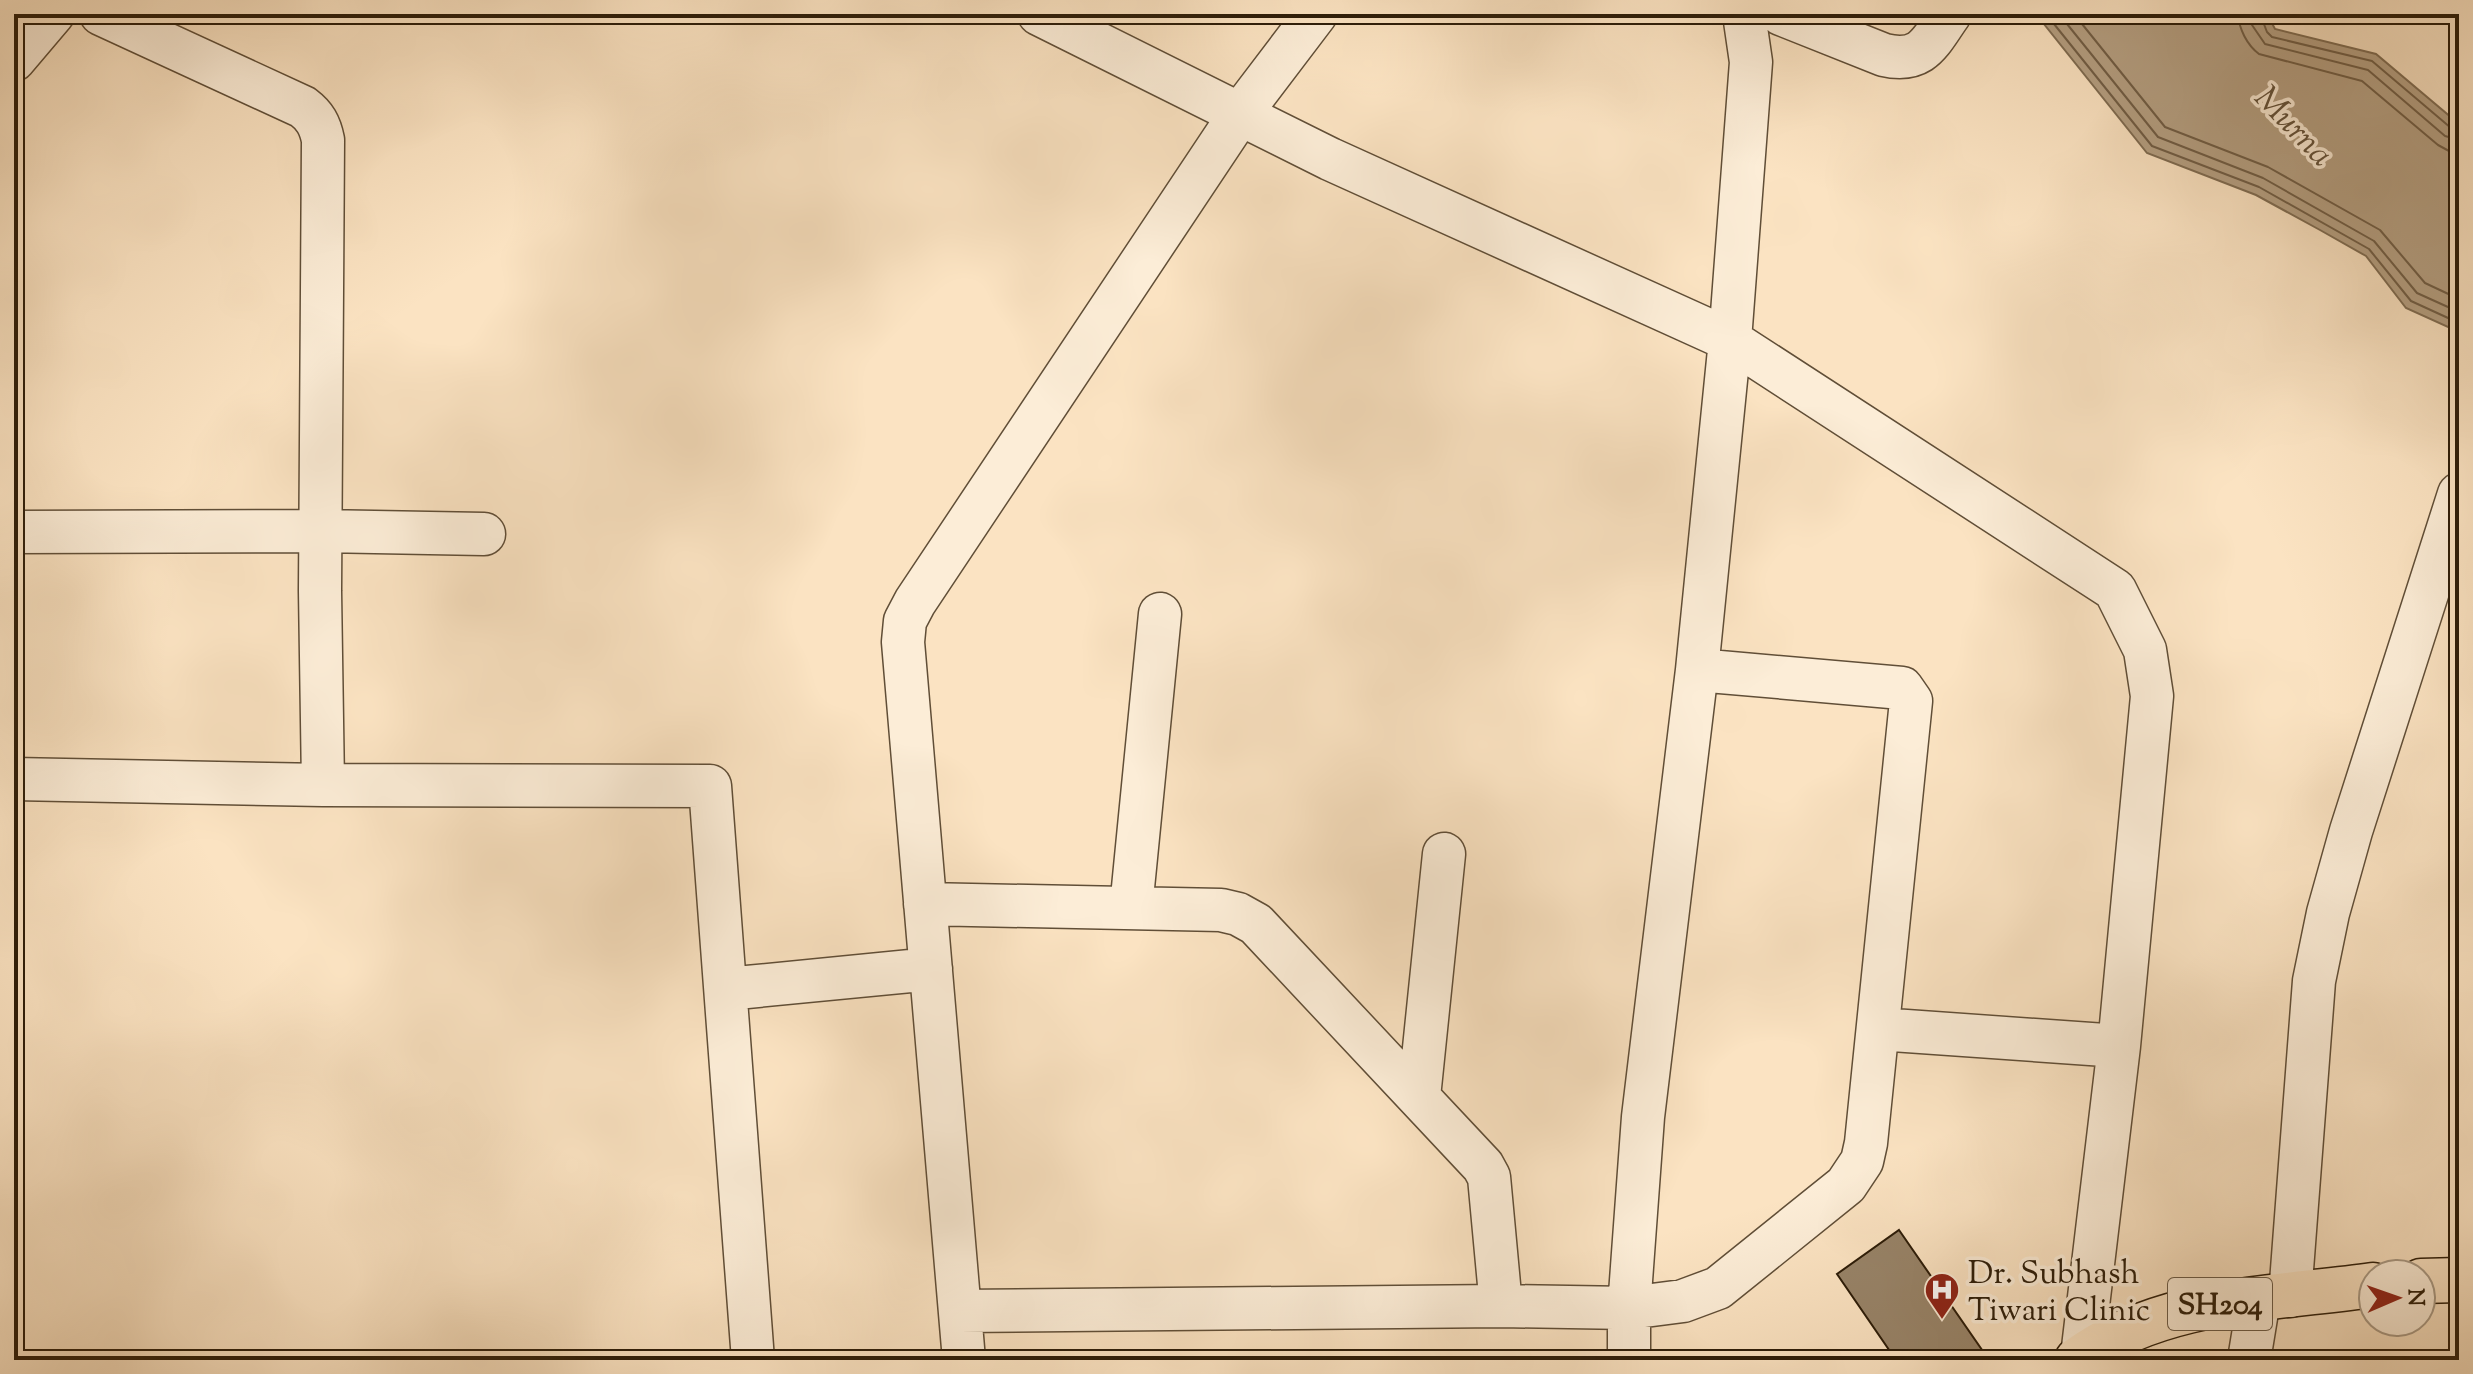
<svg xmlns="http://www.w3.org/2000/svg" width="2473" height="1374" font-family="'Sorts Mill Goudy',serif">
	<rect width="100%" height="100%" fill="#fbe3c2"/>
	<filter id="stains"><feTurbulence type="fractalNoise" baseFrequency=".0025" numOctaves="4"/><feColorMatrix values="0 0 0 0 .2 0 0 0 0 .09 0 0 0 0 .02 0 0 0 .5 -.17"/></filter>
	<radialGradient id="worn" r=".72"><stop offset=".6" stop-color="#630" stop-opacity="0"/><stop offset="1" stop-color="#630" stop-opacity=".3"/></radialGradient>
	<path fill="#b5a083" stroke="#7f6c52" stroke-width="2" d="M2036,14H2267L2275,29L2376,54L2459,124V332L2406,308L2366,256L2320,230L2256,195L2147,153Z"/>
	<g fill="none" stroke-linecap="round" stroke-linejoin="round">
		<path stroke="#715e46" stroke-width="2" d="M2046,14L2152,146L2259,187L2369,249L2411,301L2459,323
			M2059,14L2158,137L2263,178L2374,241L2417,293L2459,312
			M2074,14L2165,127L2268,167L2380,230L2425,283L2459,299
			M2238,14C2239,29 2247,45 2259,54L2362,81L2438,145L2449,151L2459,152
			M2250,14L2252,25L2265,44L2368,70L2445,136L2459,140
			M2260,14L2267,32L2272,37L2372,61L2451,128L2459,130"/>
	</g>
	<path fill="#988469" stroke="#2d1d09" stroke-width="2" d="M1899,1230L1989,1360H1896L1837,1274Z"/>
	<g fill="none" stroke-linecap="round" stroke-linejoin="round">
		<defs>
			<path id="minor" d="M101,14L303,107C315,116 320,125 323,140L320,591L323,785L710,786L753,1360
				M1039,14L1330,159L1730,340L2115,590L2145,650L2152,696L2119,1046L2082,1356
				M1781,14L1884,55C1923,64 1930,42 1950,14
				M14,60L53,14
				M14,532L320,531L484,534
				M14,779L323,785
				M925,904L1221,910L1238,914L1256,924L1483,1166L1489,1177L1501,1306
				M1131,908L1160,614
				M726,989L931,969
				M1878,1029L2119,1046
				M1419,1097L1444,854
				M2290,1296L2314,981L2328,913L2351,831L2459,494
				M960,1311L1501,1306L1629,1308L1683,1301L1718,1288L1846,1185L1862,1161L1866,1143L1911,701L1902,688L1697,670
				M964,1360L903,642L905,621L915,602L1240,114L1316,14
				M1629,1360V1308L1643,1117L1697,670L1730,340L1751,62L1744,14
				M2249,1360L2259,1299"/>
			<path id="primary" d="M2421,1281L2459,1280
				M2077,1360C2161,1298 2273,1299 2373,1285"/>
		</defs>
		<use href="#minor" stroke="#604e37" stroke-width="45"/>
		<use href="#primary" stroke="#2d1d09" stroke-width="47"/>
		<use href="#minor" stroke="#fcedd7" stroke-width="42"/>
		<use href="#primary" stroke="#fbe3c2" stroke-width="44"/>
	</g>
	<defs>
		<symbol id="hospital-pin" viewBox="-11 -11 22 30"><path d="M0 17L-7.5 6A9.5 9.5 0 1 1 7.5 6Z" fill="#8f2418" stroke="#fcedd7"/><path d="M-5-5h3v3.5h4V-5h3V5h-3V1.5h-4V5h-3Z" fill="#fff"/></symbol>
	</defs>
	<g fill-rule="evenodd">
		<use href="#hospital-pin" x="1922" y="1270" width="40" height="54"/>
	</g>
	<g text-anchor="middle" stroke-width="7" stroke-linejoin="round" paint-order="stroke">
		<rect fill="#fcedd7" stroke="#6b5b47" stroke-width="2" x="2168" y="1278" width="104" height="52" rx="6"/>
		<g font-size="30" font-weight="bold" fill="#2d1d09">
			<text x="2220" y="1314">SH204</text>
		</g>
		<g font-size="32" fill="#2d1d09" stroke="#fcedd7" text-anchor="start">
			<text x="1968" y="1283">Dr. Subhash<tspan x="1968" dy="37">Tiwari Clinic</tspan></text>
		</g>
		<g font-size="34" font-style="italic" fill="#63513a" stroke="#fcedd7">
			<text transform="translate(2295 125) rotate(46)" y="12">Murna</text>
		</g>
	</g>
	<rect width="2473" height="1374" fill="none" stroke="#fbe3c2" stroke-width="48"/>
	<rect x="16" y="16" width="2441" height="1342" fill="none" stroke="#2d1d09" stroke-width="4"/>
	<rect x="24" y="24" width="2425" height="1326" fill="none" stroke="#2d1d09" stroke-width="2"/>
	<g transform="translate(2397 1298) rotate(88)"><circle r="38" fill="#fcedd7" stroke="#a99a85" stroke-width="2"/>
	<path d="M0-6L14 30L0 20L-14 30Z" fill="#8f2418"/>
	<text y="-12" font-size="22" font-weight="bold" text-anchor="middle" fill="#2d1d09">N</text>
	</g>
	<rect width="100%" height="100%" filter="url(#stains)"/>
	<rect width="100%" height="100%" fill="url(#worn)"/>
</svg>
